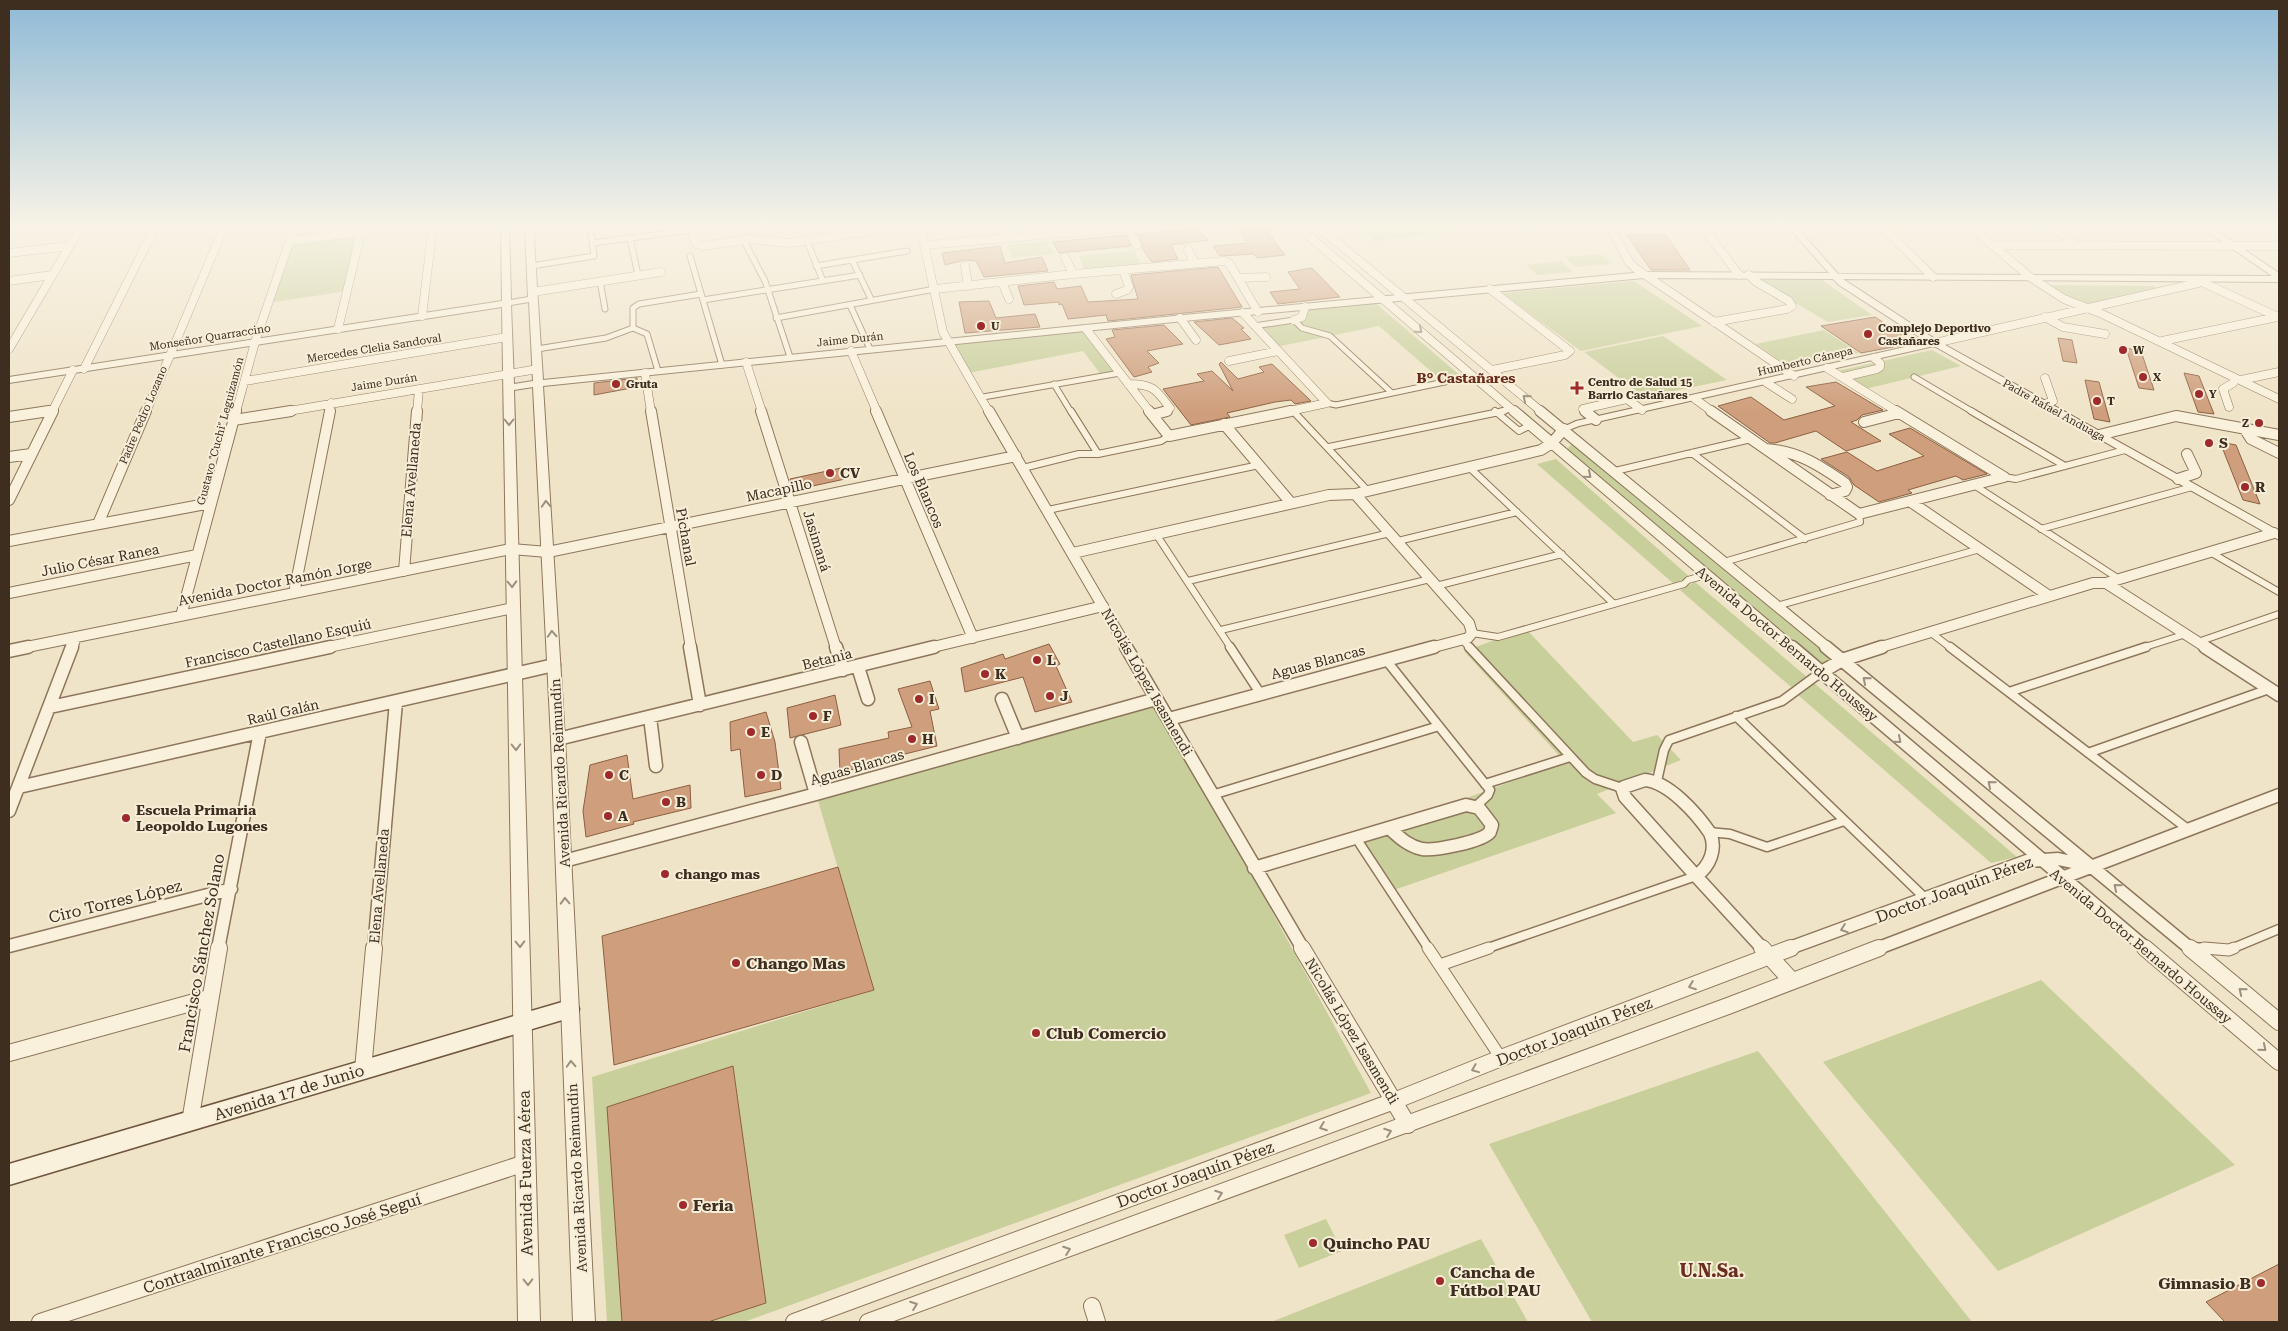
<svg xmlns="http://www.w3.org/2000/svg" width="2288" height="1331" font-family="'Roboto Serif',serif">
	<rect width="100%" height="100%" fill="#f0e4c8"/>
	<path fill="#c9cf9b" d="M1356,225H1446L1454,232L1374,241Z
		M361,232L348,291L268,303L290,241Z
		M1046,241L1054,254L1012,258L1008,245Z
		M1135,251L1141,265L1085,270L1079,256Z
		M1600,254L1611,264L1576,267L1565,257Z
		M1561,261L1573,272L1537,275L1526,265Z
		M1756,280H1822L1872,315L1828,322Z
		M1634,281L1702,326L1581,351L1502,293Z
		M2051,285L2153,286L2161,290L2089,306L2067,297Z
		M1374,302L1462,377L1442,381L1379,326L1276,347L1255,327L1302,317L1305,307Z
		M1083,329L1120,373L1102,376L1083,351L968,373L950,342Z
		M1824,330L1859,353L1791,368L1756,344Z
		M1663,336L1727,380L1644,397L1584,352Z
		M1932,350L1961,366L1865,389L1837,371Z
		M1575,440L1842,660L1819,670L1563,454Z
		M1556,459L1690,577L1674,584L1537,464Z
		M1695,582L1807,677L1791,687L1680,590Z
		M1526,629L1633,742L1657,735L1681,760L1597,794L1616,813L1391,891L1393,885L1359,837L1565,762L1464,651Z
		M1813,682L2017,857L1991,863L1798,695Z
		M1156,699L1371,1093L744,1322H607L592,1077L874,990L816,794Z
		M2041,980L2235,1165L1998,1271L1823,1062Z
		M1758,1051L1972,1322H1592L1489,1144Z
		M1326,1219L1342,1251L1299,1268L1284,1235Z
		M1481,1239L1528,1322H1271Z"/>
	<path fill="#cf9f7d" stroke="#8d5f41" d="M1262,225L1285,255L1257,258L1254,254L1220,256L1213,246L1247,243L1238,228Z
		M1198,229L1208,240L1171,245L1178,259L1152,262L1142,248V243L1138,234Z
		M1126,235L1131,246L1059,253L1053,242Z
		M1627,235H1666L1690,270H1651Z
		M1000,246L1005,263L1042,257L1048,271L984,277L976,261L965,260L945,265L942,253Z
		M1218,267L1242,307L1108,321L1106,315L1068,319L1062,304L1059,305V302L1024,305L1018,286L1054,282L1057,289L1081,286L1088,302L1138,299L1131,275Z
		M1312,268L1340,297L1278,304L1270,292L1300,289L1288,272Z
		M989,301L996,318L1035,314L1040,327L965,333L959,302Z
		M1875,317L1914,343L1861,353L1821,326Z
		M1232,318L1244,328L1241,329L1251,339L1219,345L1194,322Z
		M1164,325L1183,344L1147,351L1159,363L1148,367L1152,372L1134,377L1106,339L1115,337L1112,330Z
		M2058,338L2072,340L2077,363L2063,361Z
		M2126,348L2141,351L2154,390L2139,388Z
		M1221,362L1238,379L1264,372L1259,367L1272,364L1311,401L1295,404L1291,400L1275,402L1227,413L1230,417L1191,425L1163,389L1204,381L1197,374L1212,371L1233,391L1219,364Z
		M2184,373L2199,376L2214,414L2198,412Z
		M637,378V387L594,395V383Z
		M2085,380L2099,382L2110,422L2094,419Z
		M1836,382L1883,410L1862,415L1857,420L1851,422L1881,441L1846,451L1816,431L1775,443H1770L1718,406L1751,397L1784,420L1835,406L1806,387Z
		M1910,428L1987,474L1963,480L1956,476L1908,490L1912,493L1879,502L1854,485L1849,477L1821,459L1847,452L1877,471L1924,456L1889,434Z
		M2220,442L2236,445L2260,504L2243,500Z
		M841,468L845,479L808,487L791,484L790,479Z
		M1049,644L1060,664L1056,666L1072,702L1035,712L1023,677L965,692L961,668L1003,654L1005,659Z
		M930,681L939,709L930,711L937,746L885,759V760L840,773L839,749L889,738L888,732L912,727L898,689Z
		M835,695L841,725L790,738L787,708Z
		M766,712L775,742L781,789L745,797L740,749L731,751L730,722Z
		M627,755L633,799L690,785L691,808L633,822L634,824L586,837L583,811L590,765Z
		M838,867L874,990L614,1065L602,936Z
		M733,1066L766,1303L708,1322H622L607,1107Z
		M2279,1264V1322H2225L2206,1302Z"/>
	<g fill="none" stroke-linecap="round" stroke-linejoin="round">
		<defs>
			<path id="pedestrian-far3" d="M744,241L765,281L790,357
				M807,241L823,281
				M593,243L630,238
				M690,256L722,365
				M852,260L907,251
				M531,266L594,256L590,225
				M816,266L852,260L871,299
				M638,275L630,238L692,230
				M600,281L605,309
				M703,300L860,275
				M850,305L870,349
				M776,318L935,289
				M1254,326L1294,320L1302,328L1330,336L1392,393
				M633,328V308L639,304L701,294
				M537,349L606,338L633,328L647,334L658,371
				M1914,377L1973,412
				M1054,384L1071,412
				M983,397L1120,373
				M1327,403L1336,405L1449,381
				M1293,410L1295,412
				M1498,412L1511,409"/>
			<path id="pedestrian-far2" d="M1071,411L1098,454
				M1293,411L1368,491
				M1495,411L1519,431L1531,425
				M1971,411L2065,466
				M1329,447L1504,411
				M1692,453L1805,539
				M1023,468L1079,454H1098L1161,441L1169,436
				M1470,468L1614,604
				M1615,471L1751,439
				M2004,477L2016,479L2125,450
				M1974,485L2119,579
				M1048,510L1259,465
				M2041,529L2192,487
				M1156,534L1231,648
				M1398,541L1517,512
				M2210,552L2279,592
				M1724,562L1860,522L1859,514
				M1188,581L1390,533
				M1436,586L1562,554
				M1777,606L1980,549
				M1221,630L1430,579
				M1930,632L1951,648
				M1472,633L1498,637L1684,584L1688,580L1706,575
				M1462,640L1470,648
				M2198,642L2279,614
				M2142,648L2186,634"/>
			<path id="pedestrian-far1" d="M1230,647L1260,693
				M1469,647L1586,773L1595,779L1622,788
				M1950,647L2189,830
				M1386,660L1490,790L1488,795L1476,806
				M2009,692L2146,647
				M1736,716L1926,899
				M2088,753L2269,689
				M1657,781L1664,750L1669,740L1782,701L1820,673
				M1485,784L1570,757
				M1212,795L1439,726
				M1709,832L1730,834L1767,847L1844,821
				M1356,838L1429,949
				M2192,947L2220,949
				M1485,949L1696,876
				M2231,949L2279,929"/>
			<path id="pedestrian" d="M1428,948L1501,1058
				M2204,948L2229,950L2234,948
				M1440,965L1489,948"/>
			<path id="minor-far3" d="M690,225L696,244L703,246L751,239L790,243L907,225
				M920,225L943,332L989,412
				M1003,225L1008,238
				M1296,225L1515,412
				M1316,225L1542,412
				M1609,225L1629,262L1635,268L1794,376
				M1701,225L1739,275
				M1880,225L1933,277
				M1969,225L2030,277L2064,299L2100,313L2279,399
				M2051,225L2076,245
				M224,227L239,225
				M1128,228L1137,245
				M9,229L38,225
				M529,230L565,225
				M290,241L417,225
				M926,245L1156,225
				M1992,245L2279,246
				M1188,250L1195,263
				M9,253L69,246
				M1065,257L1073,274
				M965,266L968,286
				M1239,278L1266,277
				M9,281L52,275
				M1002,282L1009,299
				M2204,283L2278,317
				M935,289L1073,274L1225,261L1229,263L1258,312
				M1490,289L1570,351L1565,355L1492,370
				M533,292L661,272
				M1116,294L1127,290L1129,287L1123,270
				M1243,313L1327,403
				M422,316L433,225
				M2045,317L2063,327L2105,334
				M1180,318L1196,340
				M1294,320L1302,317L1305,307
				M1714,322L1787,309L1792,306L1789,301L1755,281L1749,275
				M338,329L361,232
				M1086,329L1150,412
				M2162,341L2277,317
				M1935,343L2198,283
				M9,349L82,225
				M851,351L877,412
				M1229,361L1278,351
				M746,362L762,412
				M1827,368L1898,412
				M84,369L156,225
				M645,373L651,412
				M1843,377L1877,369L1880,367V363L1874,358
				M2045,378L2053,401L2045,404
				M2241,380L2279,372
				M245,381L507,337
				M1767,383L1792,399
				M1128,384C1153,384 1156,389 1170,408L1163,412
				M1695,399L1713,412
				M2229,407L2223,389L2233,383
				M41,412L52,410
				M52,412L73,370
				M146,412L225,225
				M236,412L255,342L295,225
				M283,412L538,369
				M329,412L331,403
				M417,412L419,389
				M1285,412L1327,403
				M1586,412L1583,409L1627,399L1642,410"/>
			<path id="minor-far2" d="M651,411L691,648
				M761,411L836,648
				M876,411L973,638
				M989,411L1127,648
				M1149,411L1169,436L1291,411
				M1514,411L1793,648
				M1540,411L1828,648
				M1585,411L1596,420
				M1711,411L1859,514L2004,477
				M1896,411L2004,477
				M1152,415L1167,411
				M9,417L49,411
				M234,420L291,411
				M1864,422L1899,413
				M1224,424L1291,503
				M2244,428L2251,439L2279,453
				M2099,435L2176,416L2279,435
				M1766,449C1798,451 1819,465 1845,483L1847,487L1845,491L1830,495
				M9,457L31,454
				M2178,479L2196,473L2187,454
				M1355,494L1469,623L1472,633L1468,638L1430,648
				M9,500L53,411
				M1911,502L2049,596
				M98,524L146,411
				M9,541L211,503
				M1073,553L1329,495L1355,494L1541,450L1552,443L1564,429
				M404,571L417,411
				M2106,583L2207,648
				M9,593L197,555
				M294,593L330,411
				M181,616L236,411
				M22,648L511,549L548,552L1016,456
				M72,648L76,637
				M324,648L513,608
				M929,648L1103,606
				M1878,648L2093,583H2106L2274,533"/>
			<path id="minor-far1" d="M690,647L700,705
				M836,647L843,670
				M1126,647L1303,949
				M1792,647L2147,949
				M1826,647L2191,949
				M2205,647L2279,695
				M9,651L28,647
				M858,667L868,699
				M1820,673L1842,660L1882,647
				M1002,699L1018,738
				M50,707L330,647
				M650,717L656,766
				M1169,719L1434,647
				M558,739L934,647
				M801,742L816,794
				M1645,780C1669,782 1697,814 1710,833C1717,849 1710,866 1696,876L1625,797L1622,788L1624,787Z
				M19,787L554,665
				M9,811L72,647
				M564,861L816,794L1156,699
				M1254,868L1466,805L1479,808L1492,825C1492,826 1490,831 1490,832C1482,842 1433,851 1422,849C1408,846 1399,837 1389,828
				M1696,876L1763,949
				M9,946L231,889
				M218,949L260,732
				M374,949L396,702
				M1787,949L2027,861L2058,859L2091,866
				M1876,949L2279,795"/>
			<path id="minor" d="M1302,948L1408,1125
				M1762,948L1792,981
				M2145,948L2279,1062
				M2190,948L2279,1022
				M9,1053L209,998
				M363,1070L374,948
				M190,1122L219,948
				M1092,1306L1097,1322
				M40,1322L525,1163
				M794,1322L1394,1101L1501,1058L1791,948
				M868,1322L1728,1006L1879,948"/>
			<path id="tertiary" d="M501,225H509L511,300L528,297L525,225H533L543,380L1194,314L1644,272L1829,273L1786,225H1795L1838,274L2272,276L2198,225H2208L2279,273V282L1843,279L1938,341L2279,531V540L1934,346L1579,426L1564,432L1559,429L1576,421L1927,342L1839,285L1833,279L1644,278L1194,320L543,386L565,739L595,1322H573L551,739L533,387L514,390L540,1322H518L502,307L9,383V377L502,301ZM529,302L533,381L514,384L511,305Z"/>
			<path id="secondary" d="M569,1000L576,1003L579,1009L576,1015L569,1018L9,1185V1164Z"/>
		</defs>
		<use href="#pedestrian-far3" stroke="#8d765c" stroke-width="7"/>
		<use href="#pedestrian-far2" stroke="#8d765c" stroke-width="8"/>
		<use href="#pedestrian-far1" stroke="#8d765c" stroke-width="11"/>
		<use href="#pedestrian" stroke="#8d765c" stroke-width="13"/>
		<use href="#minor-far3" stroke="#8d765c" stroke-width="9"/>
		<use href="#minor-far2" stroke="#8d765c" stroke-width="12"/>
		<use href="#minor-far1" stroke="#8d765c" stroke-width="15"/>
		<use href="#minor" stroke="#8d765c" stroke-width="18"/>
		<use href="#tertiary" stroke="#8d765c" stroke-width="2"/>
		<use href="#secondary" stroke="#6f573f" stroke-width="3"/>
		<use href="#pedestrian-far3" stroke="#faf1dc" stroke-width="5"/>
		<use href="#pedestrian-far2" stroke="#faf1dc" stroke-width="6"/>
		<use href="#pedestrian-far1" stroke="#faf1dc" stroke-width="8"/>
		<use href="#pedestrian" stroke="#faf1dc" stroke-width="11"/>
		<use href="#minor-far3" stroke="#faf1dc" stroke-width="8"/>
		<use href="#minor-far2" stroke="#faf1dc" stroke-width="10"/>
		<use href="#minor-far1" stroke="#faf1dc" stroke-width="12"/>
		<use href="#minor" stroke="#faf1dc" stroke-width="16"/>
		<use href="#tertiary" fill="#faf1dc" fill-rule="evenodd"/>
		<use href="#secondary" fill="#faf1dc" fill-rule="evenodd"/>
	</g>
	<defs><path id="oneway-chevron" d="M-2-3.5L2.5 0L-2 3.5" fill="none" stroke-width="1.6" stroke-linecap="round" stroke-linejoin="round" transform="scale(1.25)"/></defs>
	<g stroke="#9c907e">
		<use href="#oneway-chevron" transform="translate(1419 330) rotate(40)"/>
		<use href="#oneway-chevron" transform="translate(1526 398) rotate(-140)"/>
		<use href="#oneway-chevron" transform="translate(509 422) rotate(90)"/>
		<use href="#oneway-chevron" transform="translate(1588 475) rotate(41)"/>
		<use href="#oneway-chevron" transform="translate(546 504) rotate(-93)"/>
		<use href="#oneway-chevron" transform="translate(512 584) rotate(88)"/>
		<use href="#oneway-chevron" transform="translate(552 634) rotate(-93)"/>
		<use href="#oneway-chevron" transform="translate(1866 680) rotate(-140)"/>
		<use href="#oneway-chevron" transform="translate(1898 740) rotate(41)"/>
		<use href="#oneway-chevron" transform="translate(516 747) rotate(89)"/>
		<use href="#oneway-chevron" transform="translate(1991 784) rotate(-140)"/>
		<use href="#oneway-chevron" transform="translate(2117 887) rotate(-140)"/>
		<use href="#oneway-chevron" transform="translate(565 901) rotate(-92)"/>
		<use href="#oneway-chevron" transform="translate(1844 929) rotate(160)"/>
		<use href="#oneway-chevron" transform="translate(520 944) rotate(89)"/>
		<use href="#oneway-chevron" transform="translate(1692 986) rotate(159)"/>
		<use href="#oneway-chevron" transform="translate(2242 991) rotate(-141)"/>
		<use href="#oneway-chevron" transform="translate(2263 1048) rotate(40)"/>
		<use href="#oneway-chevron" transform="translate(571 1064) rotate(-93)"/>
		<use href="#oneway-chevron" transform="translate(1475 1069) rotate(158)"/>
		<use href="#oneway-chevron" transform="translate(1323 1127) rotate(160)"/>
		<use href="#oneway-chevron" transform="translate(1388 1132) rotate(-20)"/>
		<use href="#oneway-chevron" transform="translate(1219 1194) rotate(-20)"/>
		<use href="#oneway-chevron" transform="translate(1067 1250) rotate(-20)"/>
		<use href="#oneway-chevron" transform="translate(528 1282) rotate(89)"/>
		<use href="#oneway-chevron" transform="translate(914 1305) rotate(-20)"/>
	</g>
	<linearGradient id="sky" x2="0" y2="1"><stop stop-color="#8fbad6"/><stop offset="0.55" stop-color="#f8f3e6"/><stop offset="1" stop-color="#f8f3e6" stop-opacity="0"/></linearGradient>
	<rect width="2288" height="411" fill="url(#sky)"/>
	<g fill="#9e2a2b" stroke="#f7eed8" stroke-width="2">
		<circle cx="981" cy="326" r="5"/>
		<circle cx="1868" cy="334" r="5"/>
		<circle cx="2123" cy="350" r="5"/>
		<circle cx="2143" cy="377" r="5"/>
		<circle cx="616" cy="384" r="5"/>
		<path d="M1574.5 380.5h5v5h5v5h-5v5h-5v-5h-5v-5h5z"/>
		<circle cx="2199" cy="394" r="5"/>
		<circle cx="2097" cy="401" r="5"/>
		<circle cx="2259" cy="423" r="5"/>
		<circle cx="2209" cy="443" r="5"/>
		<circle cx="830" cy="473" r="5"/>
		<circle cx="2245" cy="487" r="5"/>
		<circle cx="1037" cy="660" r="5"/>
		<circle cx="985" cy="674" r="5"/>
		<circle cx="1050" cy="696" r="5"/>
		<circle cx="919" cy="699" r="5"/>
		<circle cx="813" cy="716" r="5"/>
		<circle cx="751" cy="732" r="5"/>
		<circle cx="912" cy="739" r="5"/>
		<circle cx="609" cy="775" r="5"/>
		<circle cx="761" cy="775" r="5"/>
		<circle cx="666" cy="802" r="5"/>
		<circle cx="608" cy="816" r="5"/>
		<circle cx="126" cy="818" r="5"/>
		<circle cx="665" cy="874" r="5"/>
		<circle cx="736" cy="963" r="5"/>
		<circle cx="1036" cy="1033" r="5"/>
		<circle cx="683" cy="1205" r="5"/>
		<circle cx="1313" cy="1243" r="5"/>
		<circle cx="1440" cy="1281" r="5"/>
		<circle cx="2261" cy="1283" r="5"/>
	</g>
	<g text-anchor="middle" stroke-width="4" stroke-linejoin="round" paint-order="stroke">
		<g font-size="11" font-weight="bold" fill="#3d2e20" stroke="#f7eed8" text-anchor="start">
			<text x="991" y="330">U</text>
			<text x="1878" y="332">Complejo Deportivo<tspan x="1878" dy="13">Castañares</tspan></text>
			<text x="2133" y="354">W</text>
			<text x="2153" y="381">X</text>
			<text x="1588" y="386">Centro de Salud 15<tspan x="1588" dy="13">Barrio Castañares</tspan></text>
			<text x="626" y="388">Gruta</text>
			<text x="2209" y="398">Y</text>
			<text x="2107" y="405">T</text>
			<text x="2249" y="427" text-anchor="end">Z</text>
		</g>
		<g font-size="11" fill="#3d2e20" stroke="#f7eed8">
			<text transform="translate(210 337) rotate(-9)" y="4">Monseñor Quarraccino</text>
			<text transform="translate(850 339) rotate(-6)" y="4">Jaime Durán</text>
			<text transform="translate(374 348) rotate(-9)" y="4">Mercedes Clelia Sandoval</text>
			<text transform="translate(1805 361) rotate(-13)" y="4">Humberto Cánepa</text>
			<text transform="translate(384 382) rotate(-9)" y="4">Jaime Durán</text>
			<text transform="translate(2054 410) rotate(29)" y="4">Padre Rafael Anduaga</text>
			<text transform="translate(143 415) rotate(-67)" y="4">Padre Pedro Lozano</text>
			<text transform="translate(220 431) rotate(-75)" y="4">Gustavo "Cuchi" Leguizamón</text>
		</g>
		<g font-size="14" font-weight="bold" fill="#6b2e1e" stroke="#f7eed8">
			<text x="1466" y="383">B° Castañares</text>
		</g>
		<g font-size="14" font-weight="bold" fill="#3d2e20" stroke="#f7eed8" text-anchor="start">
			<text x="2219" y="448">S</text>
			<text x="840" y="478">CV</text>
			<text x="2255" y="492">R</text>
			<text x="1047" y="665">L</text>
			<text x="995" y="679">K</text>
			<text x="1060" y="701">J</text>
			<text x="929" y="704">I</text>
			<text x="823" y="721">F</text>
			<text x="761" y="737">E</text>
			<text x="922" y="744">H</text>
			<text x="619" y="780">C</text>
			<text x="771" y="780">D</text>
			<text x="676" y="807">B</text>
			<text x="136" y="815">Escuela Primaria<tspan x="136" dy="16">Leopoldo Lugones</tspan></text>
			<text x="618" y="821">A</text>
			<text x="675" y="879">chango mas</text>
		</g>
		<g font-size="14" fill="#3d2e20" stroke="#f7eed8">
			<text transform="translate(411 480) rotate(-85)" y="5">Elena Avellaneda</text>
			<text transform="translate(779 490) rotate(-12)" y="5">Macapillo</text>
			<text transform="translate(924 490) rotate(67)" y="5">Los Blancos</text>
			<text transform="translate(686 537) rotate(80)" y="5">Pichanal</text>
			<text transform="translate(817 541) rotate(73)" y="5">Jasimaná</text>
			<text transform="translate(100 560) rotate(-11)" y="5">Julio César Ranea</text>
			<text transform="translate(275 582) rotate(-11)" y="5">Avenida Doctor Ramón Jorge</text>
			<text transform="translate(278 643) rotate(-12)" y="5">Francisco Castellano Esquiú</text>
			<text transform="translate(1787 644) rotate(40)" y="5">Avenida Doctor Bernardo Houssay</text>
			<text transform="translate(827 659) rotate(-14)" y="5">Betania</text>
			<text transform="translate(1318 662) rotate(-15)" y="5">Aguas Blancas</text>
			<text transform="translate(1147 682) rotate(60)" y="5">Nicolás López Isasmendi</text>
			<text transform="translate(283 712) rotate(-13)" y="5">Raúl Galán</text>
			<text transform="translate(857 767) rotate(-16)" y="5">Aguas Blancas</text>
			<text transform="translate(560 773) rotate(-93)" y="5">Avenida Ricardo Reimundín</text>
			<text transform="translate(379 886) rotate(-85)" y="5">Elena Avellaneda</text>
			<text transform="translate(2141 946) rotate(40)" y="5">Avenida Doctor Bernardo Houssay</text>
			<text transform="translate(1352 1031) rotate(59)" y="5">Nicolás López Isasmendi</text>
			<text transform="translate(577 1178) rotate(-93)" y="5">Avenida Ricardo Reimundín</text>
		</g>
		<g font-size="16" fill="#3d2e20" stroke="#f7eed8">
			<text transform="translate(1954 889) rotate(-20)" y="6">Doctor Joaquín Pérez</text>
			<text transform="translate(115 901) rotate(-14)" y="6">Ciro Torres López</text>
			<text transform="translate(201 953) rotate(-80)" y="6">Francisco Sánchez Solano</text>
			<text transform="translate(1574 1031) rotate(-21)" y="6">Doctor Joaquín Pérez</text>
			<text transform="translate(289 1092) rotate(-17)" y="6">Avenida 17 de Junio</text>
			<text transform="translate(525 1173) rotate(-91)" y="6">Avenida Fuerza Aérea</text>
			<text transform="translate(1195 1174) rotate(-20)" y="6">Doctor Joaquín Pérez</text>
			<text transform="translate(282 1243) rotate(-18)" y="6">Contraalmirante Francisco José Seguí</text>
		</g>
		<g font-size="16" font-weight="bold" fill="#3d2e20" stroke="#f7eed8" text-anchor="start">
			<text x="746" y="969">Chango Mas</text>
			<text x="1046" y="1039">Club Comercio</text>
			<text x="693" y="1211">Feria</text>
			<text x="1323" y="1249">Quincho PAU</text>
			<text x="1450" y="1278">Cancha de<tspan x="1450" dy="18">Fútbol PAU</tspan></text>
			<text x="2251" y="1289" text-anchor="end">Gimnasio B</text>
		</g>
		<g font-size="18" font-weight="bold" fill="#6b2e1e" stroke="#f7eed8">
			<text x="1712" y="1277">U.N.Sa.</text>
		</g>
	</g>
	<rect width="2288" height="1331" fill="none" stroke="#3d2e20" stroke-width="20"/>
</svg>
